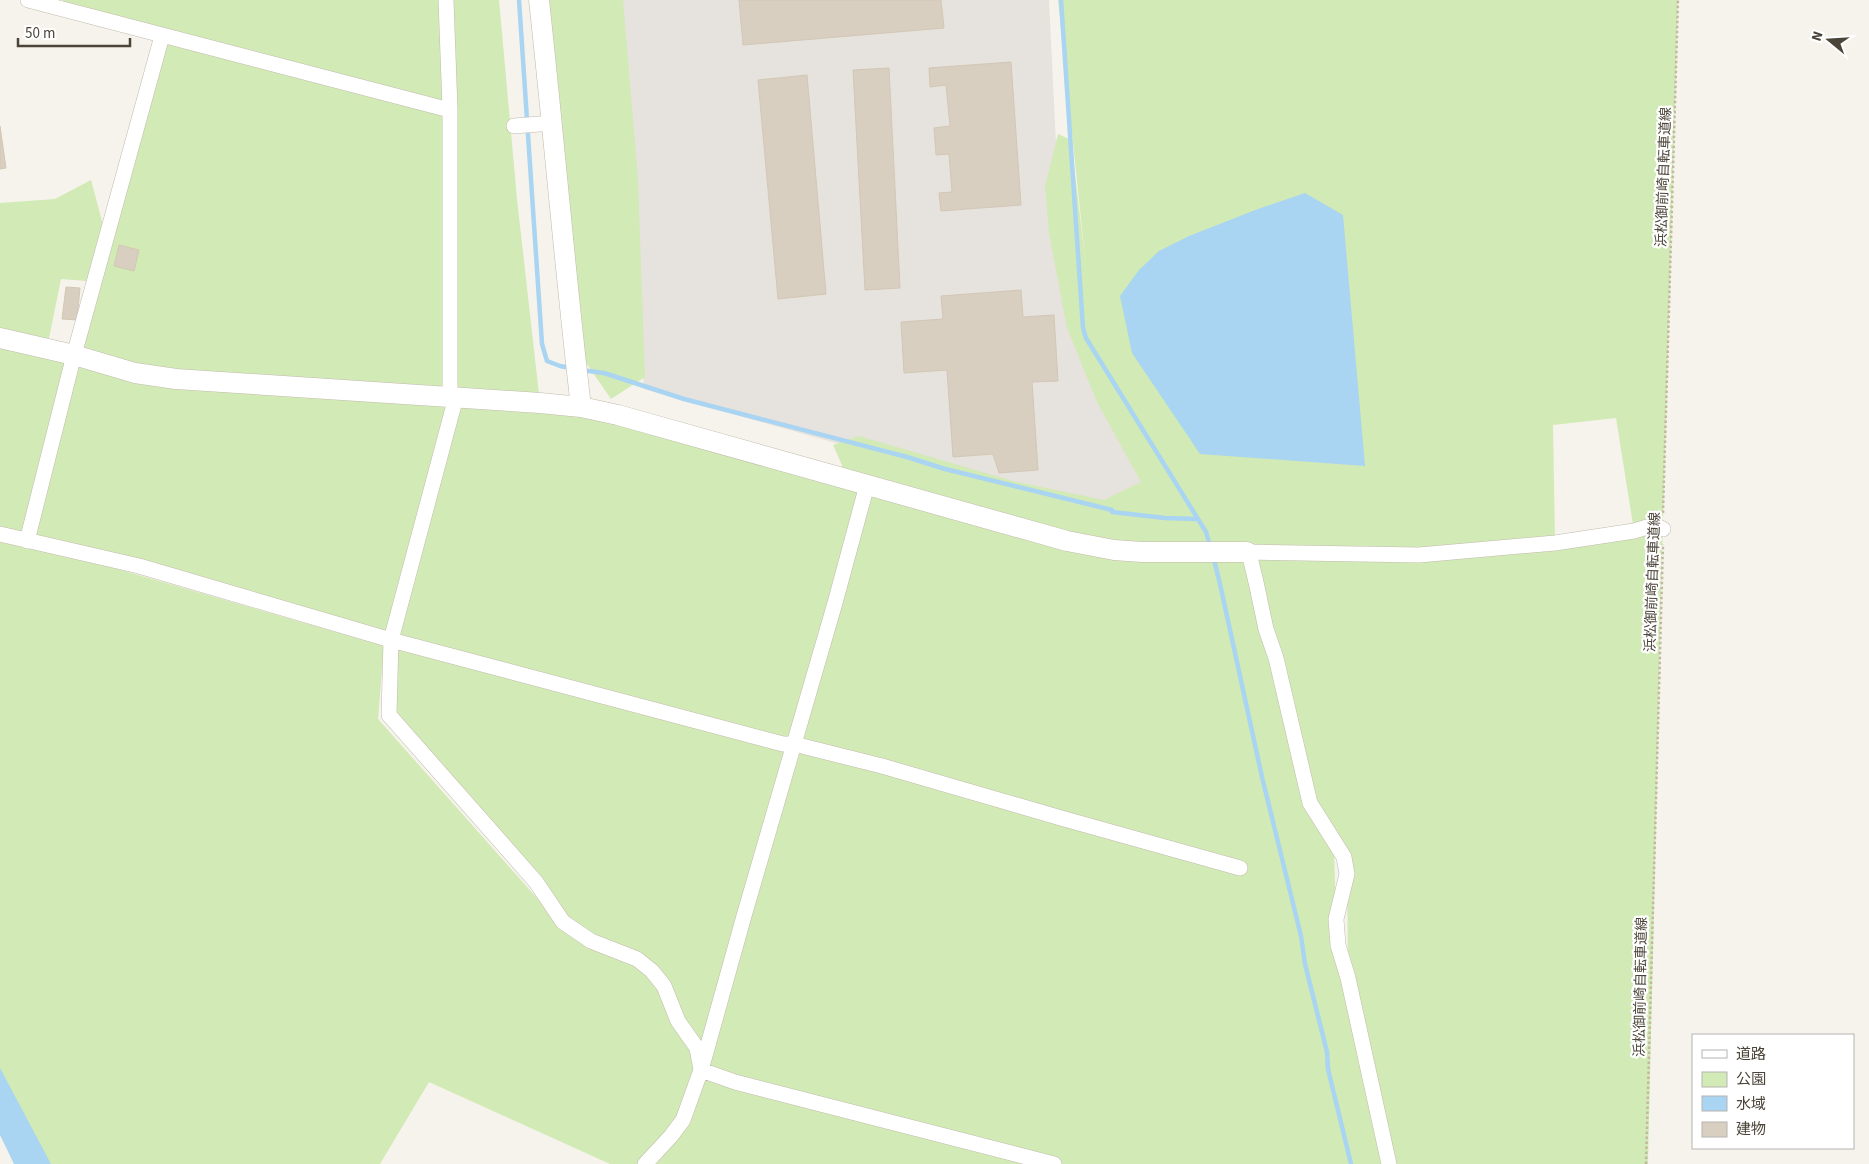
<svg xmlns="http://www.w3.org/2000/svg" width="1869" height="1164" font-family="'Source Sans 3','Noto Sans JP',sans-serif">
	<rect width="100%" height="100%" fill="#f6f3ec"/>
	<path fill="#e6e2dd" d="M614,0H1049L1064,308L1186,522L1041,501L644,389Z"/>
	<path fill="#d2eab5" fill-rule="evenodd" d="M63,0H499L517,199L540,403L581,407L840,477L842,465L833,445L859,436L1013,481L1104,500L1141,482L1097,402L1067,328L1049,233L1045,187L1058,134L1071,140L1086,266L1058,0H1678L1662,558L1648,1164H610L429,1082L380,1164H47L0,1071V535L384,646L378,719L568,933L563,922L389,715L391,640L0,534V203L55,199L91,180L106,236L162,36L62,9ZM61,279L86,281L80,332L74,355L47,348ZM1616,418L1634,531L1555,542L1553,425ZM1334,850L1347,874L1348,969L1336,919Z
		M547,0H623L638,179L645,377L611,399L573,344Z"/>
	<path fill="#a9d4f2" d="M1305,193L1343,215L1365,466L1200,454L1132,353L1120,296L1139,270L1159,251L1189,236L1258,209Z
		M0,1068L51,1164H14L0,1135Z"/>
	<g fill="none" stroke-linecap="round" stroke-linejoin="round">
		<path stroke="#a9d4f2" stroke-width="4.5" d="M519,0L542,344L547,361L560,366L571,368
			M1061,0L1083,328L1086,338L1206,532L1210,546
			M581,370L604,373L684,399L907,457L945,469L1112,510V512L1165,518L1197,519
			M1213,556L1220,584L1262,777L1301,936L1305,964L1327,1052L1328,1069L1351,1164"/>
	</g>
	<path fill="#d8cfc1" stroke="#d3c7b4" d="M739,0H941L944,28L743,45Z
		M1011,62L1021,205L941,211L939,193L952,192L949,154L936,155L934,128L950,126L946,85L930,87L929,68Z
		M889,68L900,288L865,290L853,70Z
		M807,75L826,294L778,299L758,80Z
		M0,126L6,168L0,169Z
		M119,245L139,250L134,271L114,266Z
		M66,287L80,288L77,320L62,319Z
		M1021,290L1023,317L1054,315L1058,381L1032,382L1038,470L999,473L993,454L953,457L947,370L904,373L901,322L943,319L941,296Z"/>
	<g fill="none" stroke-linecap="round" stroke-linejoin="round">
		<defs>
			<path id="minor" d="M28,0L442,108L450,109
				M446,0L450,109V396
				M514,126L553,123
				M456,397L391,640L389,715L536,882L563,922L591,941L637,959L652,971L664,986L678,1021L697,1048L701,1070
				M0,534L139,566L391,640L783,744H794L882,766L1061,818L1240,868
				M27,541L74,355L162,36
				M701,1070L735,1082L1054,1164
				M645,1164L671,1136L683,1120L701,1070L744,916L835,603L867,485
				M1389,1164L1348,978L1338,945L1336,919L1347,874L1344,857L1310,803L1276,658L1266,629L1256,582L1250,557L1247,552L1419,555L1555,543L1634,531L1654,525L1663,529"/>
			<path id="tertiary" d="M539,0C554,136 565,272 581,407
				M0,338L74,355L135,373L176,379L540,403L581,407L618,415L1067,541L1114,550L1142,552H1247"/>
		</defs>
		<use href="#minor" stroke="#c2bbae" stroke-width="16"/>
		<use href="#tertiary" stroke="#c2bbae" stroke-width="21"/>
		<path stroke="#c4b79f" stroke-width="2.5" stroke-dasharray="2.5 2.5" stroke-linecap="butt" d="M1663,513L1678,0
			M1646,1164L1663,544"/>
		<use href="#minor" stroke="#fff" stroke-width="15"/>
		<use href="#tertiary" stroke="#fff" stroke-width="20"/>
	</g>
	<g text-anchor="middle" stroke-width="4.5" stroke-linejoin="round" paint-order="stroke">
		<g font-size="14" fill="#4b4439" stroke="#fff">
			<text transform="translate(1663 177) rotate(-88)" y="5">浜松御前崎自転車道線</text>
			<text transform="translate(1652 582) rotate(-88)" y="5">浜松御前崎自転車道線</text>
			<text transform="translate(1640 987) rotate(-89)" y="5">浜松御前崎自転車道線</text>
		</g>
	</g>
	<rect x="1692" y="1034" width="162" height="115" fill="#ffffff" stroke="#b7b4b0"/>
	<rect x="1702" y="1050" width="25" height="8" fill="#ffffff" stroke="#b7b4b0"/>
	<text x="1736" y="1059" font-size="15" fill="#4b4439">道路</text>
	<rect x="1702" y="1072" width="25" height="15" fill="#d2eab5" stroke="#b7b4b0"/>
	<text x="1736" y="1084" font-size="15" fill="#4b4439">公園</text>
	<rect x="1702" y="1096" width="25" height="15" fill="#a9d4f2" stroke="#b7b4b0"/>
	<text x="1736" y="1109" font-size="15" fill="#4b4439">水域</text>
	<rect x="1702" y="1122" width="25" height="15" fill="#d8cfc1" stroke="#b7b4b0"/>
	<text x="1736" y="1134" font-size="15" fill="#4b4439">建物</text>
	<g transform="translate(1829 40) rotate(288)" stroke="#ffffff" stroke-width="4" paint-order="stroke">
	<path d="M0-4L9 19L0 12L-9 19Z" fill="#4b4439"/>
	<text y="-8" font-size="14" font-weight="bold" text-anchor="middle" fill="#4b4439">N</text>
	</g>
	<path d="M18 38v8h112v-8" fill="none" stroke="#4b4439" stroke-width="2.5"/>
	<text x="25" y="38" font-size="15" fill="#4b4439" stroke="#ffffff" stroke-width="4" paint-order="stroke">50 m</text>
</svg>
